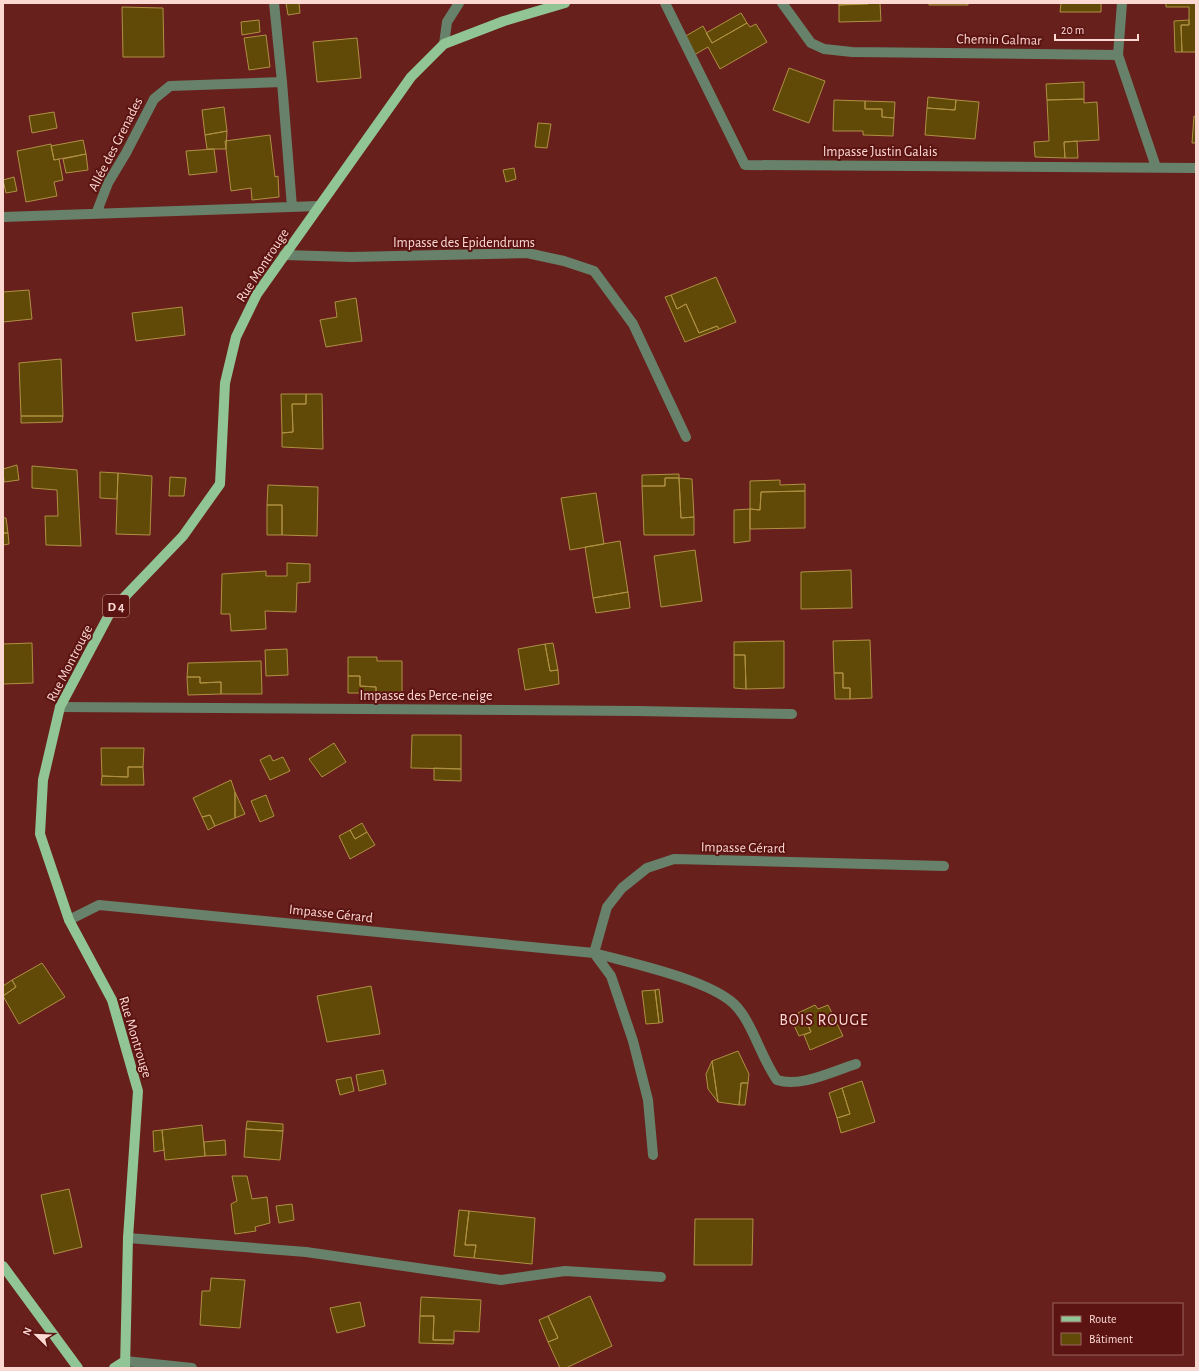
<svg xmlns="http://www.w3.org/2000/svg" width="1199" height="1371" font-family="'Alegreya Sans',sans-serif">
	<rect width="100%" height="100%" fill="#67201c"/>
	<path fill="#614a08" stroke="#af9043" d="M286,3H299L300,13L288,15Z
		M838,3H868V4L839,5Z
		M868,3H880L881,21L839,22V5Z
		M929,3H968V5H929Z
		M1061,3H1101V12H1060Z
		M1166,3H1196V52H1182L1181,25H1189V7H1166Z
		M122,7L163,8L164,57H123Z
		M741,13L747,23L712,43L706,33Z
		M259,20L260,32L242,35L241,22Z
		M1189,20V25H1181L1182,52H1175L1174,21Z
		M747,23L750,27L756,24L767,42L720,69L708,47L694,55L684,37L703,26L712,43Z
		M266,35L270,67L249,70L244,38Z
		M357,38L361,78L317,82L313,42Z
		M789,68L825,81L809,123L773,110Z
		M1084,82V99L1047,100L1046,84Z
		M928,97L956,100L955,110L927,108Z
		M1084,99V103L1097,102L1099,140L1064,142L1065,158L1035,157L1034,142L1049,141L1047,100Z
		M834,100L865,101V109H882V117L894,118L893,136L863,135V131H833Z
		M956,100L979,102L975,139L925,135L927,108L955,110Z
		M865,101L895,102L894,118L882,117V109H865Z
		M224,107L227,131L205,135L202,110Z
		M54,112L57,128L32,133L29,116Z
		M1194,116L1196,117V143H1192Z
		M538,123L551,124L547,148L535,147Z
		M227,131L226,149H207L205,135Z
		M270,135L275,177L278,176L279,197L252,200L251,188L231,191L225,141Z
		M83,140L86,154L54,160L51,146Z
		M1077,141L1078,158H1065L1064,142Z
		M51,144L54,160L59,159L63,180L54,182L57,196L26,202L17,151Z
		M214,149L217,172L189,175L186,151Z
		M86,154L88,170L66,173L63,159Z
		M514,168L516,179L506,182L503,170Z
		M14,177L17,191L6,193L3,180Z
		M716,277L736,322L719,329L717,326L699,333L686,304L677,309L671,295Z
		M29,290L32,319L3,322V292Z
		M671,295L677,309L686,304L699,333L717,326L719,329L685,342L665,297Z
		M356,298L362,341L326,347L320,320L337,317L335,302Z
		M182,307L185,335L136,341L132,313Z
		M61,359L63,416H21L19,363Z
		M281,394H306V404H292L293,432L282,433Z
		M306,394H322L323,449L282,447V433L293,432L292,404H306Z
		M21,416H63L62,422L21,423Z
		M17,465L19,480L4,482L3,469Z
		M32,466L77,470L81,546L46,545L45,516H58L57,490L32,488Z
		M100,472L118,473L117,499L100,498Z
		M118,473L152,476L150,535L116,534Z
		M679,474V478H665V486H642V475Z
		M170,477L186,478L184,496H169Z
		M665,478H679L681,518L694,517V535H644L642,486H665Z
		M679,478L692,479L694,517L681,518Z
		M780,480V485L805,484V491L761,492L760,510L750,509V481Z
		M268,485L318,487L317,536L282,535V505H267Z
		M805,491V528L750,529V509L760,510L761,492Z
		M596,493L604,544L570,550L561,498Z
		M267,505H282V535H267Z
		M750,509V541L734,543V510Z
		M3,518H6L8,533H3Z
		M3,533H8L9,544L3,545Z
		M620,541L628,592L593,598L585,547Z
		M695,550L702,601L661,607L654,556Z
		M287,563L310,564V582L297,583L296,612L265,611L266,629L231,631L230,614H221L222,574L266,571V576H287Z
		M851,570L852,608L801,609V572Z
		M628,592L630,608L596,613L593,598Z
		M870,640L872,698L850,699V688H843V673H834L833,641Z
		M784,641V688L746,689L745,655H734V642Z
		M32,643L33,683L3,684V644Z
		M553,643L558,670L550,671L545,644Z
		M545,644L550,671L558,670L559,684L525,690L518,649Z
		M287,649L288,675L266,676L265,650Z
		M734,655H745L746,689L734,688Z
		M348,657H377V661H402V693H376V687L360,686V676H348Z
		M261,661L262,694H221V682L200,683V677H187L188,663Z
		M834,673H843V688H850V699H835Z
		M348,676H360V686L376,687V693H348Z
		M187,677H200V683L221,682V694L188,695Z
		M412,735H461V769L411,768Z
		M334,743L346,762L322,777L309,759Z
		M101,748H144L143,767H128V777L102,776Z
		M270,755L273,761L283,757L290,771L270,780L260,760Z
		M128,767H143L144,785H101L102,776L128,777Z
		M434,768L461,769V781L434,780Z
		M231,780L235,792V818L215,826L210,815L202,817L193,798Z
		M235,792L245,814L235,818Z
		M266,795L274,816L260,822L251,801Z
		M210,815L215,826L208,830L202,817Z
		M362,823L367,832L355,839L350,830Z
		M350,830L355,839L367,832L375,845L350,859L339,836Z
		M42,963L65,997L19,1024L3,996L16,987L12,980Z
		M12,980L16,987L3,996V986Z
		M371,986L380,1034L327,1042L317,996Z
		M659,989L663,1022L659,1023L655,990Z
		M655,990L659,1023L646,1024L642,991Z
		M815,1005L818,1009L828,1005L843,1036L810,1050L804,1035L811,1032L804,1016L800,1018L798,1013Z
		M804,1016L811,1032L799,1036L792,1021Z
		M738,1051L749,1074L748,1083H741L739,1105L718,1102L712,1061Z
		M712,1061L718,1102L708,1089L706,1074Z
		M383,1070L386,1084L359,1091L356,1075Z
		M351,1077L354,1091L340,1095L336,1080Z
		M862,1081L875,1122L841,1133L837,1118L850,1114L842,1088Z
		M741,1083H748L745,1105H739Z
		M842,1088L850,1114L837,1118L829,1093Z
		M247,1121L283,1124V1131L246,1129Z
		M202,1125L205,1156L165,1160L162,1130Z
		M246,1129L283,1131L280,1160L244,1157Z
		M162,1130L164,1150L154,1152L153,1131Z
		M225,1140L226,1155L205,1156L204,1142Z
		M232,1176H247L252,1199L267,1197L270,1223L255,1227L256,1231L235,1234L231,1204L237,1201Z
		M69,1189L82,1247L54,1254L41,1195Z
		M292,1204L294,1220L279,1223L276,1206Z
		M459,1210L469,1211L465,1245H476L474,1258L454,1256Z
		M469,1211L535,1218L532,1264L474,1258L476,1245H465Z
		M695,1219H753L752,1265H694Z
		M211,1278L245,1280L240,1328L200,1325L202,1291H210Z
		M590,1296L612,1346L566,1368H560L548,1342L558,1338L548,1316Z
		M421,1297L481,1300L479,1332L454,1331V1340H433L434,1316H420Z
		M360,1302L365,1326L337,1333L330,1308Z
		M420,1316H434L433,1340H454L453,1344L419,1343Z
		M548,1316L558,1338L548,1342L539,1320Z"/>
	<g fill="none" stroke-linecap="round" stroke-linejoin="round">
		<path stroke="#68816a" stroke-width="10" d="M274,3L282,82
			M665,3L745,165L1196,168
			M782,3L811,43L824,49L852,52L1118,55L1156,167
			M444,44L447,22L459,3
			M1118,55L1122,3
			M96,214L108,183L126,153L154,99L170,86L282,82L292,207
			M3,217L319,206
			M284,255L351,257L527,253L564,261L594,271L633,324L686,437
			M60,707L638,711L792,714
			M69,920L99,905L594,953L611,976L633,1041L648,1100L653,1155
			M856,1064C833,1071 800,1088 777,1080C761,1058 752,1021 734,1004C707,979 630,963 594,953L607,907L622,888L647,868L674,859L944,866
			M128,1238L306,1252L501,1280L565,1271L661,1277
			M125,1361L192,1368"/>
		<path stroke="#91c595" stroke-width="10" d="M3,1266L78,1368
			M114,1368L125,1361
			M125,1368L128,1238L138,1091L112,1000L69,920L40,834L43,780L60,707L111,611L183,536L220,484L225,383L236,337L257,294L411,77L444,44L504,21L565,3"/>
	</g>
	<g text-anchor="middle" stroke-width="4" stroke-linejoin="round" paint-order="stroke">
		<rect fill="#5b1411" stroke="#cc9d99" stroke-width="1" x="103" y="595" width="26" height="22" rx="3"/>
		<g font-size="13" font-weight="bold" fill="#fcd8d3">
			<text x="116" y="611">D 4</text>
		</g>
		<g font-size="14" fill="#fcd8d3" stroke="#5b1411">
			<text transform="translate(999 39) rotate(1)" y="5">Chemin Galmar</text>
			<text transform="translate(115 144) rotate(-63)" y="5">Allée des Grenades</text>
			<text x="880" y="156">Impasse Justin Galais</text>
			<text x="464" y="247">Impasse des Epidendrums</text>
			<text transform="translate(262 265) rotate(-57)" y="5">Rue Montrouge</text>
			<text transform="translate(69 663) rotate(-63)" y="5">Rue Montrouge</text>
			<text x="426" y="700">Impasse des Perce-neige</text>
			<text transform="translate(743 847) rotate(1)" y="5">Impasse Gérard</text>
			<text transform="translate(331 913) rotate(6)" y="5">Impasse Gérard</text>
			<text transform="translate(136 1037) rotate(73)" y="5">Rue Montrouge</text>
		</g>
		<g font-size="16" letter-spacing="1" fill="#fcd8d3" stroke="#5b1411">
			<text x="824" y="1025">BOIS ROUGE</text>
		</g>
	</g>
	<rect width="1199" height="1371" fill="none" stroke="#fcd8d3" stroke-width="8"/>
	<rect x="1053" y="1303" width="130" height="52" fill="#5b1411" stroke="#9b625f"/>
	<rect x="1061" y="1316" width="20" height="6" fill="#91c595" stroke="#9b625f"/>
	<text x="1089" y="1323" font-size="12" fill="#fcd8d3">Route</text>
	<rect x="1061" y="1333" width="20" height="12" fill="#614a08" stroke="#9b625f"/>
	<text x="1089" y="1343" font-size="12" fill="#fcd8d3">Bâtiment</text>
	<g transform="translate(36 1335) rotate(293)" stroke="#5b1411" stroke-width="3" paint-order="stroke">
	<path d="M0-3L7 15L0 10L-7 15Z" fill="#fcd8d3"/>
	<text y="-6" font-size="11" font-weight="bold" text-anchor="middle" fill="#fcd8d3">N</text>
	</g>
	<path d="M1055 34v6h83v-6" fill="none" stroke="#fcd8d3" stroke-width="2"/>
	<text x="1061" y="34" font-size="12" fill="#fcd8d3" stroke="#5b1411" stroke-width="3" paint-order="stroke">20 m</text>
</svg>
